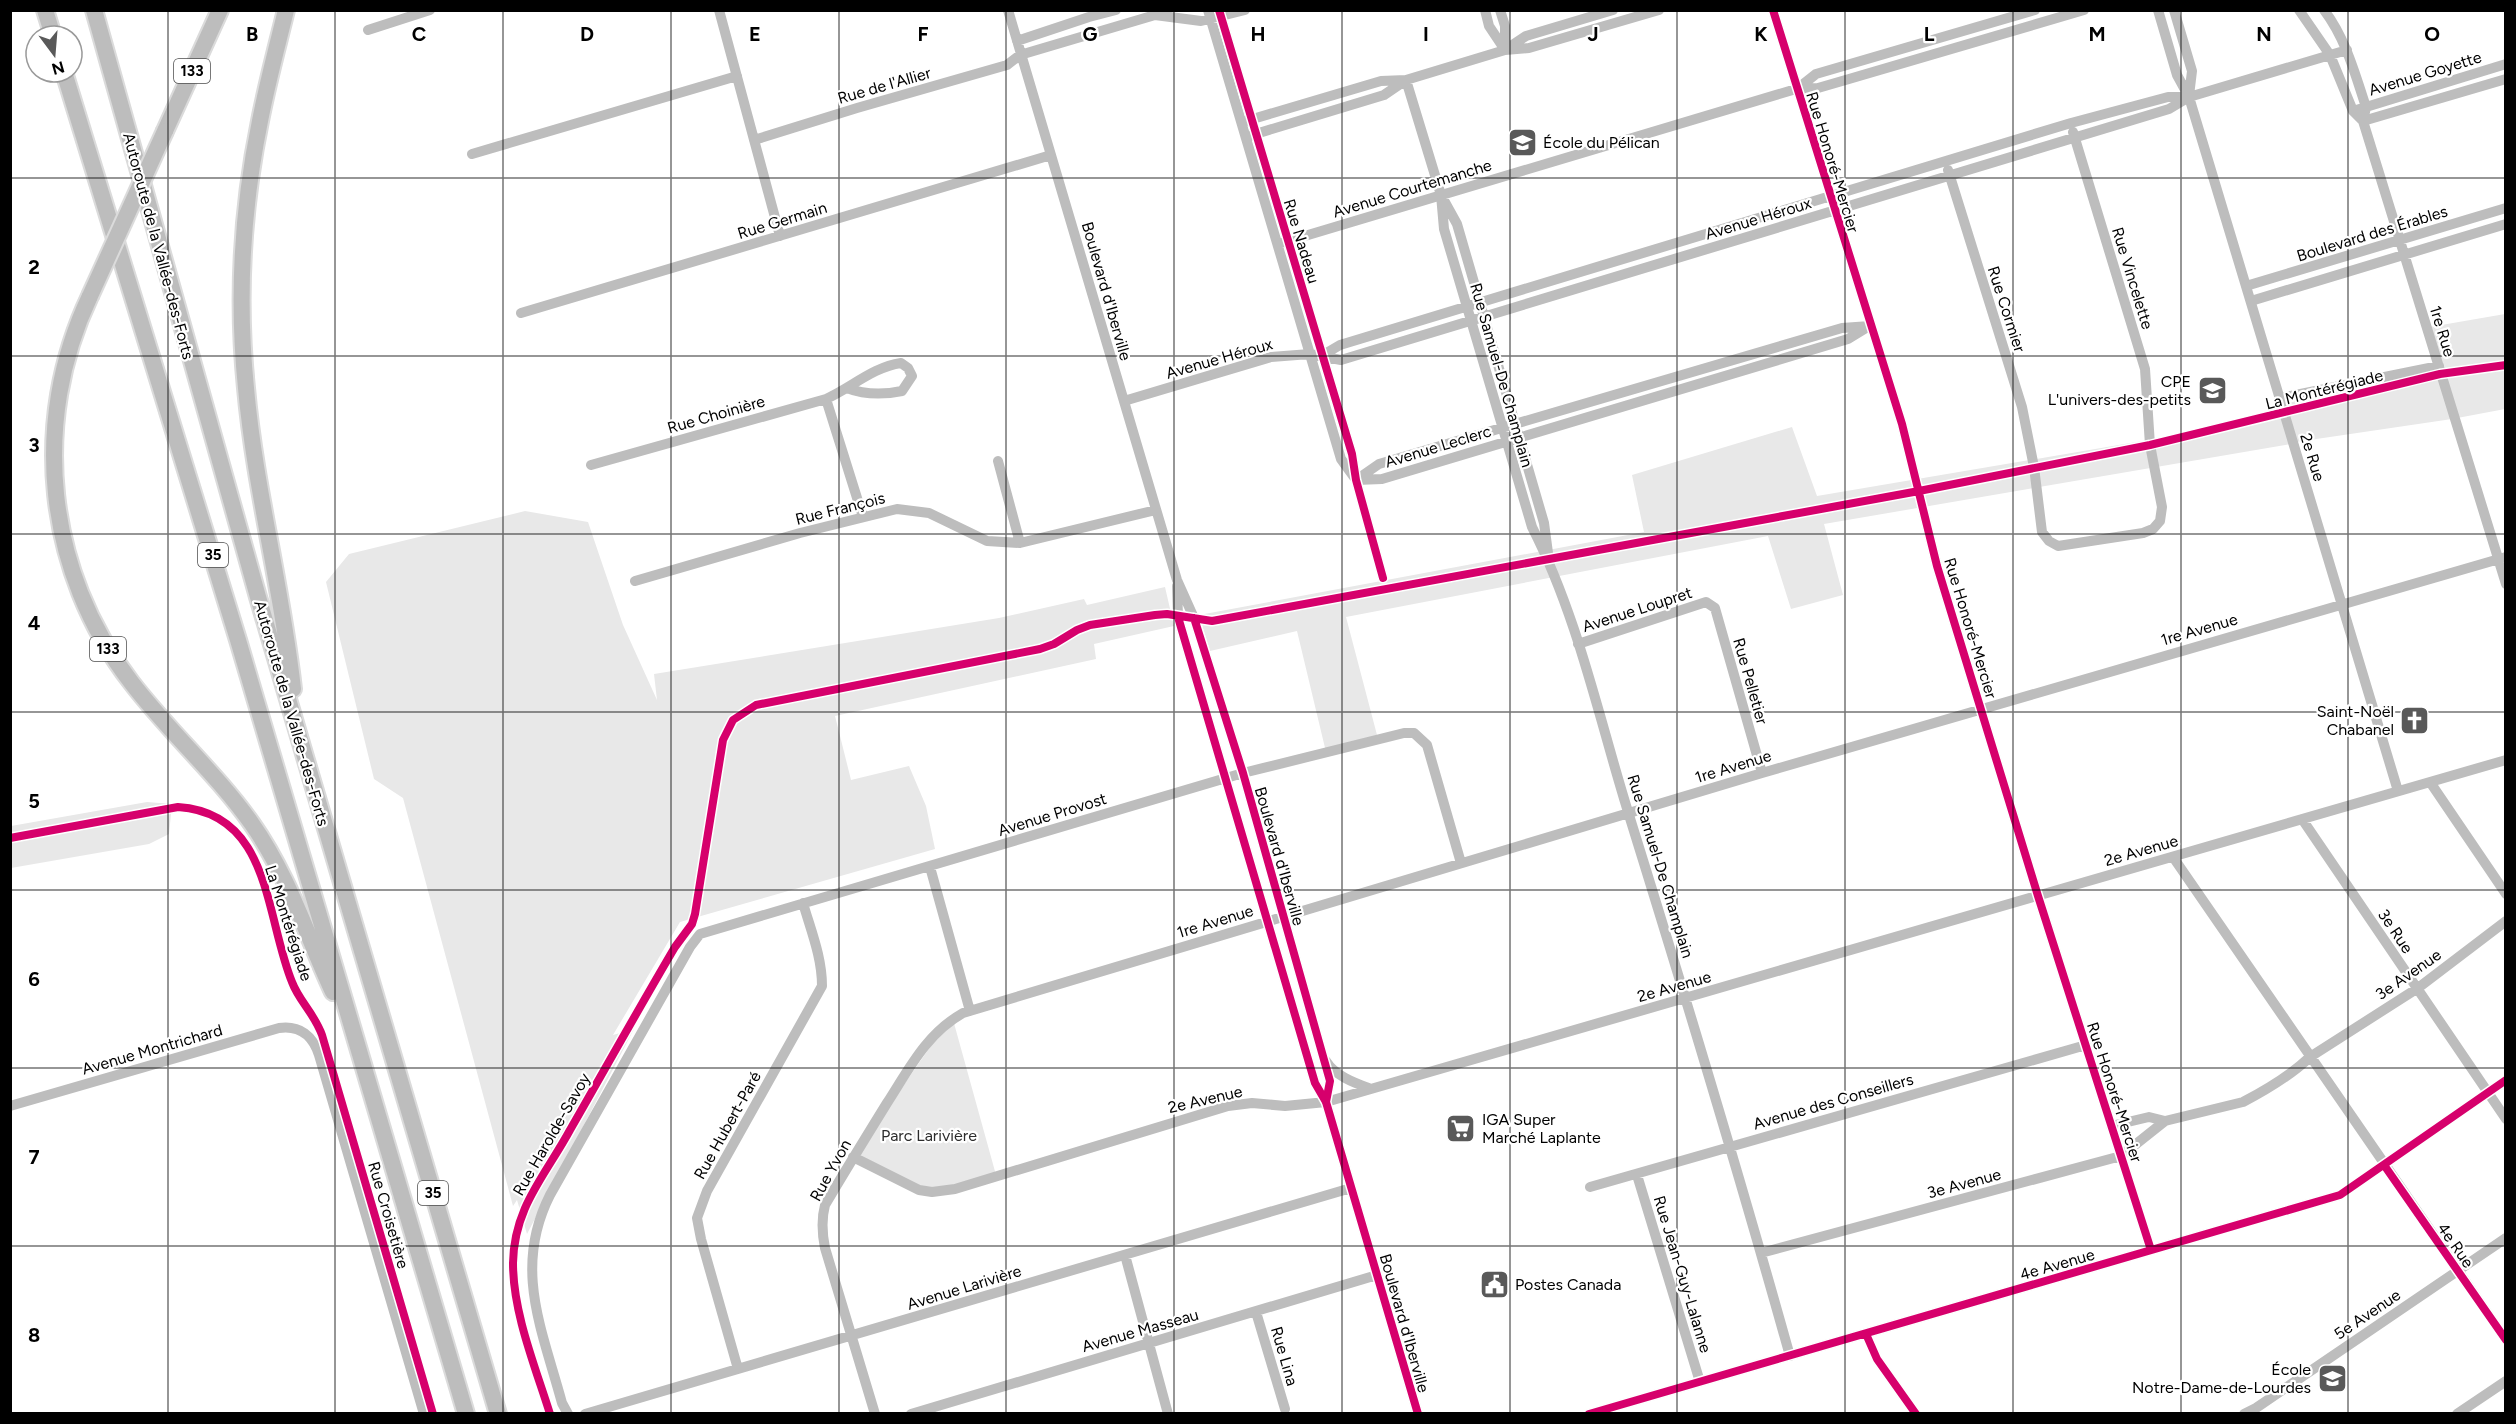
<svg xmlns="http://www.w3.org/2000/svg" width="2516" height="1424" font-family="Figtree,sans-serif">
	<rect width="100%" height="100%" fill="#fff"/>
	<path fill="#e8e8e8" d="M2505,314V409L2452,419L2296,442L2283,401L2438,366L2424,328Z
		M2282,412L2291,444L1824,524L1843,595L1791,609L1768,536L1346,617L1377,735L1326,752L1297,631L1210,651L1199,615L1644,532L1632,475L1792,427L1817,496L2154,439Z
		M525,511L588,522L623,625L657,700L654,674L999,618L1084,599L1087,605L1165,587L1174,626L1094,644L1096,659L835,716L851,780L909,766L926,806L935,849L680,922L613,1035L634,1029L527,1234L517,1200L513,1206L403,798L374,779L326,582L349,554Z
		M147,802L172,804L169,834L149,844L11,868V826Z
		M952,1016L996,1175L929,1191L853,1157Z"/>
	<g fill="none" stroke-linecap="round" stroke-linejoin="round">
		<defs>
			<path id="highway" d="M45,10L53,36
				M94,10L258,597L498,1414
				M286,10C277,47 267,84 260,121C242,209 237,299 246,388C255,489 282,588 293,689
				M64,72L238,640L466,1414
				M165,131L220,10
				M90,296C30,422 46,572 131,682C169,732 216,773 252,824C288,875 307,936 333,992"/>
		</defs>
		<use href="#highway" stroke="#dbdbdb" stroke-width="20"/>
		<path stroke="#bdbdbd" stroke-width="10" d="M719,10L780,236
			M1008,10L1177,580L1194,618L1243,773L1330,1081L1326,1102
			M1208,10L1341,459L1354,477
			M1219,10L1352,454L1356,480L1383,578
			M1485,10L1489,26L1505,50
			M1500,10L1505,26V49
			M1773,10L1902,424L1937,566L2038,896L2151,1250
			M2158,10L2177,75L2189,97L2398,791
			M2174,10L2192,71L2189,96
			M2299,10L2330,55L2353,111L2363,121L2506,584
			M2324,10C2346,39 2355,74 2366,107L2365,112
			M368,30L430,10
			M1017,41L1089,17L1116,10
			M1508,48L1526,36L1613,10
			M1406,80L1441,195L1457,224L1544,523L1548,553
			M1797,89L1816,74L2035,10
			M2353,111L2506,64
			M1246,121L1381,81L1406,80L1505,50L1529,48L1659,10
			M2363,121L2506,79
			M1249,136L1384,95L1406,80
			M754,140L857,108L1007,65L1020,55L1155,15L1201,21L1245,10
			M472,154L737,76
			M1948,170L2022,407L2034,467L2042,532L2049,541L2058,546L2143,533L2153,529L2160,521L2162,507L2150,445L2145,369L2073,132
			M1441,195L1444,229L1532,527C1578,617 1599,719 1629,815C1685,995 1739,1174 1790,1356
			M1278,244L1796,89L1818,88L1849,79L2084,10
			M2246,286L2506,208
			M2251,301L2506,224
			M521,313L1051,155
			M1323,355L1340,345L2071,123L2168,97H2189L2347,50
			M2280,398L2439,366
			M826,399L863,517
			M1124,401L1271,357L1310,354L1341,360L2169,109L2189,97
			M998,461L1020,543
			M591,465L826,399C851,388 873,367 901,363L908,368L912,376L902,391C883,395 865,395 847,388
			M1356,480L1379,464L1842,328L1870,326
			M1356,480L1382,479L1848,339L1866,328
			M635,581L800,533L897,509L929,513L987,541L1020,543L1156,510
			M1177,586L1178,617L1315,1083L1326,1102L1418,1414
			M1578,644L1706,602L1715,608L1762,773
			M2430,782L2506,894
			M2302,819L2506,1119
			M2173,857L2506,1340
			M930,867L970,1011
			M1326,1061C1335,1076 1355,1083 1371,1089
			M10,1106L279,1028C300,1025 313,1036 319,1055L424,1414
			M2111,1126L2149,1117L2165,1121
			M853,1157L919,1190L932,1192L955,1189L1228,1106L1252,1103L1285,1106L1326,1102L2506,760
			M1637,1175L1700,1382
			M1590,1187L2086,1045
			M1761,1253L2121,1156L2165,1121L2243,1102C2266,1090 2291,1075 2310,1057L2418,988L2506,921
			M1125,1255L1168,1414
			M1256,1312L1285,1409
			M1866,1334L1877,1359L1916,1414
			M738,1369L701,1239L697,1218L707,1191L822,986C822,957 811,931 803,903
			M568,1414L562,1403C542,1329 513,1268 550,1195L690,947L700,934L1243,773L1404,733H1414L1427,745L1461,863
			M585,1414L1351,1188
			M875,1414L825,1248C822,1233 821,1220 825,1205C845,1171 866,1137 887,1103C909,1069 926,1034 963,1013L1762,773L2506,557
			M911,1414L1377,1275
			M1589,1414L2340,1195L2506,1080
			M2244,1414L2256,1408L2506,1238
			M2457,1414L2506,1381"/>
		<use href="#highway" stroke="#bdbdbd" stroke-width="16"/>
		<defs>
			<path id="highway-bridge" d="M90,296L165,131"/>
		</defs>
		<use href="#highway-bridge" stroke="#dbdbdb" stroke-width="20" stroke-linecap="butt"/>
		<use href="#highway-bridge" stroke="#bdbdbd" stroke-width="16"/>
		<defs>
			<path id="cycleway" d="M1219,10L1352,454L1356,480L1383,578
				M1773,10L1902,424L1937,566L2038,896L2151,1250
				M1178,617L1315,1083L1326,1102L1418,1414
				M1194,618L1243,773L1330,1081L1326,1102
				M10,838L178,807C271,813 265,916 292,982C299,1001 314,1013 322,1035L433,1414
				M2384,1165L2506,1340
				M1866,1334L1877,1359L1916,1414
				M550,1414C535,1366 513,1313 513,1263C514,1207 545,1176 570,1130C605,1069 639,1008 675,947L692,924L695,914L723,740L733,720L756,705L1040,649L1054,644L1077,630L1090,625L1155,615L1167,614L1212,621L1919,491L2150,445L2440,374L2506,365
				M1589,1414L2340,1195L2506,1080"/>
		</defs>
		<use href="#cycleway" stroke="#fff" stroke-width="11"/>
		<use href="#cycleway" stroke="#d6006c" stroke-width="8"/>
	</g>
	<path fill="none" stroke="#000" stroke-width="1.5" stroke-opacity="0.55" d="M168,10V1414M335,10V1414M503,10V1414M671,10V1414M839,10V1414M1006,10V1414M1174,10V1414M1342,10V1414M1510,10V1414M1677,10V1414M1845,10V1414M2013,10V1414M2181,10V1414M2348,10V1414M10,178H2506M10,356H2506M10,534H2506M10,712H2506M10,890H2506M10,1068H2506M10,1246H2506"/>
	<defs>
		<symbol id="school-square" viewBox="-11 -11 22 22"><rect x="-9" y="-9" width="18" height="18" rx="4" fill="#595959" stroke="#fff"/><path d="M0-5L7-2L0 1L-7-2ZM-4 1L0 2.5L4 1V4Q0 6-4 4Z" fill="#fff"/></symbol>
		<symbol id="church-square" viewBox="-11 -11 22 22"><rect x="-9" y="-9" width="18" height="18" rx="4" fill="#595959" stroke="#fff"/><path d="M-1.2-6h2.4v3.5h3.3v2.4h-3.3V6h-2.4V-.1h-3.3v-2.4h3.3Z" fill="#fff"/></symbol>
		<symbol id="supermarket-square" viewBox="-11 -11 22 22"><rect x="-9" y="-9" width="18" height="18" rx="4" fill="#595959" stroke="#fff"/><path d="M-6-5.5h2.5l.6 2H6L4.5 2H-2.5L-4.4-4H-6ZM-1.5 3.2a1.3 1.3 0 1 0 .1 0ZM3 3.2a1.3 1.3 0 1 0 .1 0Z" fill="#fff"/></symbol>
		<symbol id="civic-square" viewBox="-11 -11 22 22"><rect x="-9" y="-9" width="18" height="18" rx="4" fill="#595959" stroke="#fff"/><path d="M-.6-6.5H3V-4.5H.6V-3L4-1V1h2V6H-6V1h2V-1L-.6-3ZM-1.2 2.5V6h2.4V2.5Z" fill="#fff"/></symbol>
	</defs>
	<g fill-rule="evenodd">
		<use href="#school-square" x="1506" y="126" width="33" height="33"/>
		<use href="#school-square" x="2196" y="374" width="33" height="33"/>
		<use href="#church-square" x="2398" y="704" width="33" height="33"/>
		<use href="#supermarket-square" x="1444" y="1112" width="33" height="33"/>
		<use href="#civic-square" x="1478" y="1268" width="33" height="33"/>
		<use href="#school-square" x="2316" y="1362" width="33" height="33"/>
	</g>
	<g text-anchor="middle" stroke-width="4.5" stroke-linejoin="round" paint-order="stroke">
		<g fill="#fff" stroke="#4c4c4c" stroke-width="1.5">
			<rect x="174" y="59" width="36" height="24" rx="4.5"/>
			<rect x="198" y="543" width="30" height="24" rx="4.5"/>
			<rect x="90" y="637" width="36" height="24" rx="4.5"/>
			<rect x="418" y="1181" width="30" height="24" rx="4.5"/>
		</g>
		<g font-size="15" font-weight="bold" fill="#000">
			<text x="192" y="76">133</text>
			<text x="213" y="560">35</text>
			<text x="108" y="654">133</text>
			<text x="433" y="1198">35</text>
		</g>
		<g font-size="16" fill="#000" stroke="#fff">
			<text transform="translate(2425 73) rotate(-17)" y="6">Avenue Goyette</text>
			<text transform="translate(884 85) rotate(-16)" y="6">Rue de l'Allier</text>
			<text transform="translate(1833 162) rotate(73)" y="6">Rue Honoré-Mercier</text>
			<text transform="translate(1412 188) rotate(-17)" y="6">Avenue Courtemanche</text>
			<text transform="translate(1758 218) rotate(-17)" y="6">Avenue Héroux</text>
			<text transform="translate(782 220) rotate(-17)" y="6">Rue Germain</text>
			<text transform="translate(2372 233) rotate(-17)" y="6">Boulevard des Érables</text>
			<text transform="translate(1302 241) rotate(73)" y="6">Rue Nadeau</text>
			<text transform="translate(159 246) rotate(75)" y="6">Autoroute de la Vallée-des-Forts</text>
			<text transform="translate(2133 278) rotate(73)" y="6">Rue Vincelette</text>
			<text transform="translate(1107 291) rotate(74)" y="6">Boulevard d'Iberville</text>
			<text transform="translate(2007 309) rotate(72)" y="6">Rue Cormier</text>
			<text transform="translate(2443 331) rotate(73)" y="6">1re Rue</text>
			<text transform="translate(1219 358) rotate(-16)" y="6">Avenue Héroux</text>
			<text transform="translate(1502 375) rotate(74)" y="6">Rue Samuel-De Champlain</text>
			<text transform="translate(2324 389) rotate(-14)" y="6">La Montérégiade</text>
			<text transform="translate(716 414) rotate(-16)" y="6">Rue Choinière</text>
			<text transform="translate(1438 446) rotate(-17)" y="6">Avenue Leclerc</text>
			<text transform="translate(2313 457) rotate(73)" y="6">2e Rue</text>
			<text transform="translate(840 508) rotate(-14)" y="6">Rue François</text>
			<text transform="translate(1637 609) rotate(-18)" y="6">Avenue Loupret</text>
			<text transform="translate(1971 628) rotate(73)" y="6">Rue Honoré-Mercier</text>
			<text transform="translate(2199 629) rotate(-16)" y="6">1re Avenue</text>
			<text transform="translate(1751 681) rotate(74)" y="6">Rue Pelletier</text>
			<text transform="translate(292 713) rotate(74)" y="6">Autoroute de la Vallée-des-Forts</text>
			<text transform="translate(1733 766) rotate(-17)" y="6">1re Avenue</text>
			<text transform="translate(1052 814) rotate(-17)" y="6">Avenue Provost</text>
			<text transform="translate(2141 850) rotate(-16)" y="6">2e Avenue</text>
			<text transform="translate(1280 856) rotate(74)" y="6">Boulevard d'Iberville</text>
			<text transform="translate(1661 866) rotate(73)" y="6">Rue Samuel-De Champlain</text>
			<text transform="translate(1215 921) rotate(-17)" y="6">1re Avenue</text>
			<text transform="translate(289 923) rotate(72)" y="6">La Montérégiade</text>
			<text transform="translate(2396 931) rotate(56)" y="6">3e Rue</text>
			<text transform="translate(2408 974) rotate(-35)" y="6">3e Avenue</text>
			<text transform="translate(1674 986) rotate(-16)" y="6">2e Avenue</text>
			<text transform="translate(152 1049) rotate(-16)" y="6">Avenue Montrichard</text>
			<text transform="translate(2115 1092) rotate(72)" y="6">Rue Honoré-Mercier</text>
			<text transform="translate(1205 1099) rotate(-13)" y="6">2e Avenue</text>
			<text transform="translate(1833 1101) rotate(-16)" y="6">Avenue des Conseillers</text>
			<text transform="translate(727 1125) rotate(-61)" y="6">Rue Hubert-Paré</text>
			<text transform="translate(551 1134) rotate(-60)" y="6">Rue Harolde-Savoy</text>
			<text transform="translate(830 1170) rotate(-61)" y="6">Rue Yvon</text>
			<text transform="translate(1964 1183) rotate(-15)" y="6">3e Avenue</text>
			<text transform="translate(389 1215) rotate(74)" y="6">Rue Croisetière</text>
			<text transform="translate(2456 1245) rotate(55)" y="6">4e Rue</text>
			<text transform="translate(2057 1264) rotate(-16)" y="6">4e Avenue</text>
			<text transform="translate(1683 1274) rotate(73)" y="6">Rue Jean-Guy-Lalanne</text>
			<text transform="translate(964 1287) rotate(-17)" y="6">Avenue Larivière</text>
			<text transform="translate(2367 1314) rotate(-34)" y="6">5e Avenue</text>
			<text transform="translate(1405 1323) rotate(74)" y="6">Boulevard d'Iberville</text>
			<text transform="translate(1140 1330) rotate(-16)" y="6">Avenue Masseau</text>
			<text transform="translate(1285 1356) rotate(74)" y="6">Rue Lina</text>
		</g>
		<g font-size="16" fill="#000" stroke="#fff" text-anchor="start">
			<text x="1543" y="148">École du Pélican</text>
			<text x="2191" y="387" text-anchor="end">CPE<tspan x="2191" dy="18">L'univers-des-petits</tspan></text>
			<text x="2394" y="717" text-anchor="end">Saint-Noël<tspan x="2394" dy="18">Chabanel</tspan></text>
			<text x="1482" y="1125">IGA Super<tspan x="1482" dy="18">Marché Laplante</tspan></text>
			<text x="1515" y="1290">Postes Canada</text>
			<text x="2311" y="1375" text-anchor="end">École<tspan x="2311" dy="18">Notre-Dame-de-Lourdes</tspan></text>
		</g>
		<g font-size="16" fill="#2c2c2c" stroke="#fff">
			<text x="929" y="1141">Parc Larivière</text>
		</g>
	</g>
	<g font-size="20" text-anchor="middle" font-weight="bold" fill="#000" stroke="#fff" stroke-width="4.5" stroke-linejoin="round" paint-order="stroke">
		<text x="252" y="41">B</text>
		<text x="419" y="41">C</text>
		<text x="587" y="41">D</text>
		<text x="755" y="41">E</text>
		<text x="923" y="41">F</text>
		<text x="1090" y="41">G</text>
		<text x="1258" y="41">H</text>
		<text x="1426" y="41">I</text>
		<text x="1593" y="41">J</text>
		<text x="1761" y="41">K</text>
		<text x="1929" y="41">L</text>
		<text x="2097" y="41">M</text>
		<text x="2264" y="41">N</text>
		<text x="2432" y="41">O</text>
		<text x="34" y="274">2</text>
		<text x="34" y="452">3</text>
		<text x="34" y="630">4</text>
		<text x="34" y="808">5</text>
		<text x="34" y="986">6</text>
		<text x="34" y="1164">7</text>
		<text x="34" y="1342">8</text>
	</g>
	<rect width="2516" height="1424" fill="none" stroke="#000000" stroke-width="24"/>
	<g transform="translate(54 54) rotate(164)"><circle r="28" fill="#ffffff" stroke="#999999" stroke-width="1.5"/>
	<path d="M0-4.5L10 22L0 15L-10 22Z" fill="#595959"/>
	<text y="-9" font-size="16" font-weight="bold" text-anchor="middle" fill="#000000">N</text>
	</g>
</svg>
